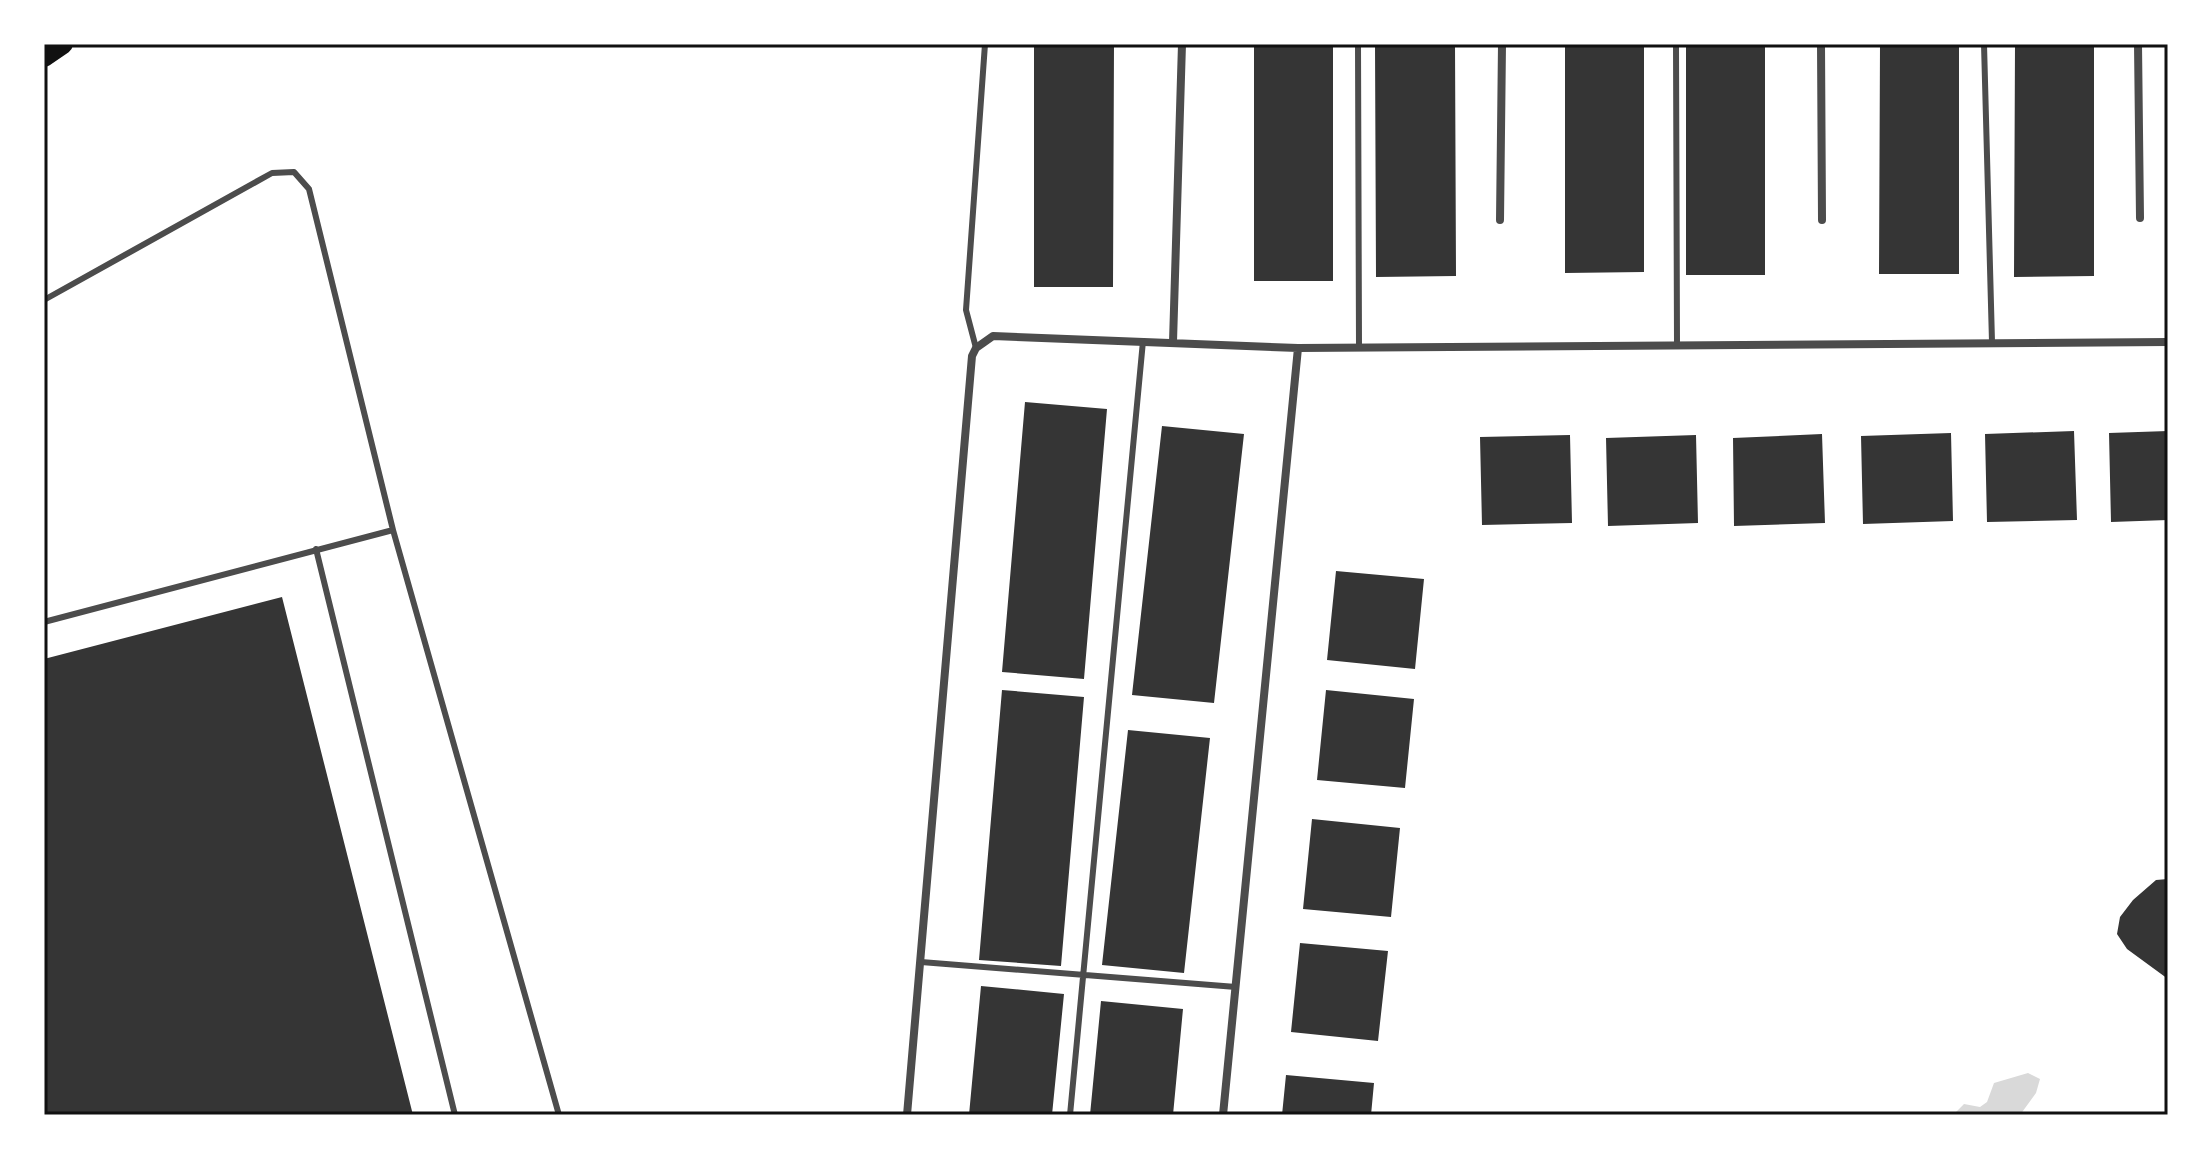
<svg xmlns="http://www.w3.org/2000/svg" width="2212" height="1159" font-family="'Exo 2',sans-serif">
	<rect width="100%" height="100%" fill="#fff"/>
	<path fill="#d9d9d9" d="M2028,1073L2040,1079L2036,1093L2020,1115H1953L1964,1104L1980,1107L1987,1102L1994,1083Z"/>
	<path fill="#353535" d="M1034,44H1114L1113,287H1034Z
		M1254,44H1333V281H1254Z
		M1375,44H1455L1456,276L1376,277Z
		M1565,44H1644V272L1565,273Z
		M1686,44H1765V275H1686Z
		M1880,44H1959V274H1879Z
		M2015,44H2094V276L2014,277Z
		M1025,402L1107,409L1084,679L1002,672Z
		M1162,426L1244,434L1214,703L1132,695Z
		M2074,431L2077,520L1987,522L1985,434Z
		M2168,431V520L2111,522L2109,433Z
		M1951,433L1953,521L1863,524L1861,436Z
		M1822,434L1825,523L1734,526L1733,438Z
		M1570,435L1572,523L1482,525L1480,437Z
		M1696,435L1698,523L1608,526L1606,438Z
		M1336,571L1424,579L1415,669L1327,660Z
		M282,597L413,1115H44V659Z
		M1002,690L1084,697L1061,966L979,960Z
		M1326,690L1414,699L1405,788L1317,780Z
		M1128,730L1210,738L1184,973L1102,965Z
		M1312,819L1400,828L1391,917L1303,909Z
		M2168,879V979L2127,949L2117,934L2120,917L2133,900L2156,880Z
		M1300,943L1388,951L1378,1041L1291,1032Z
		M981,986L1064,994L1052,1115H969Z
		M1101,1001L1183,1009L1173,1115H1090Z
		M1286,1075L1374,1083L1371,1115H1282Z"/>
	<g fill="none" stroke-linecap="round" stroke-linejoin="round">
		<path stroke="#4c4c4c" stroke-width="6" d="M1358,44L1359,348
			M1676,44L1677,344
			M1984,44L1992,342
			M44,300L272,173L294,172L309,189L393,530
			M976,348L966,310L985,44
			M316,549L455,1115
			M44,622L393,530L559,1115
			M921,962L1236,987
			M1070,1115L1143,341"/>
		<path stroke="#4c4c4c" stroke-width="8" d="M1821,44L1822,220
			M2138,44L2140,218
			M1500,220L1502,44
			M1173,342L1182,44
			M907,1115L972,356L976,348L993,336L1298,348L2168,342
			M1223,1115L1298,348"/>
		<path stroke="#111" stroke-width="20" d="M44,57L63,44"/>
	</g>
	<rect width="2212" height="1159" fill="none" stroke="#ffffff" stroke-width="92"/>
	<rect x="46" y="46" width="2120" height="1067" fill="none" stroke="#111" stroke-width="3"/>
</svg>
